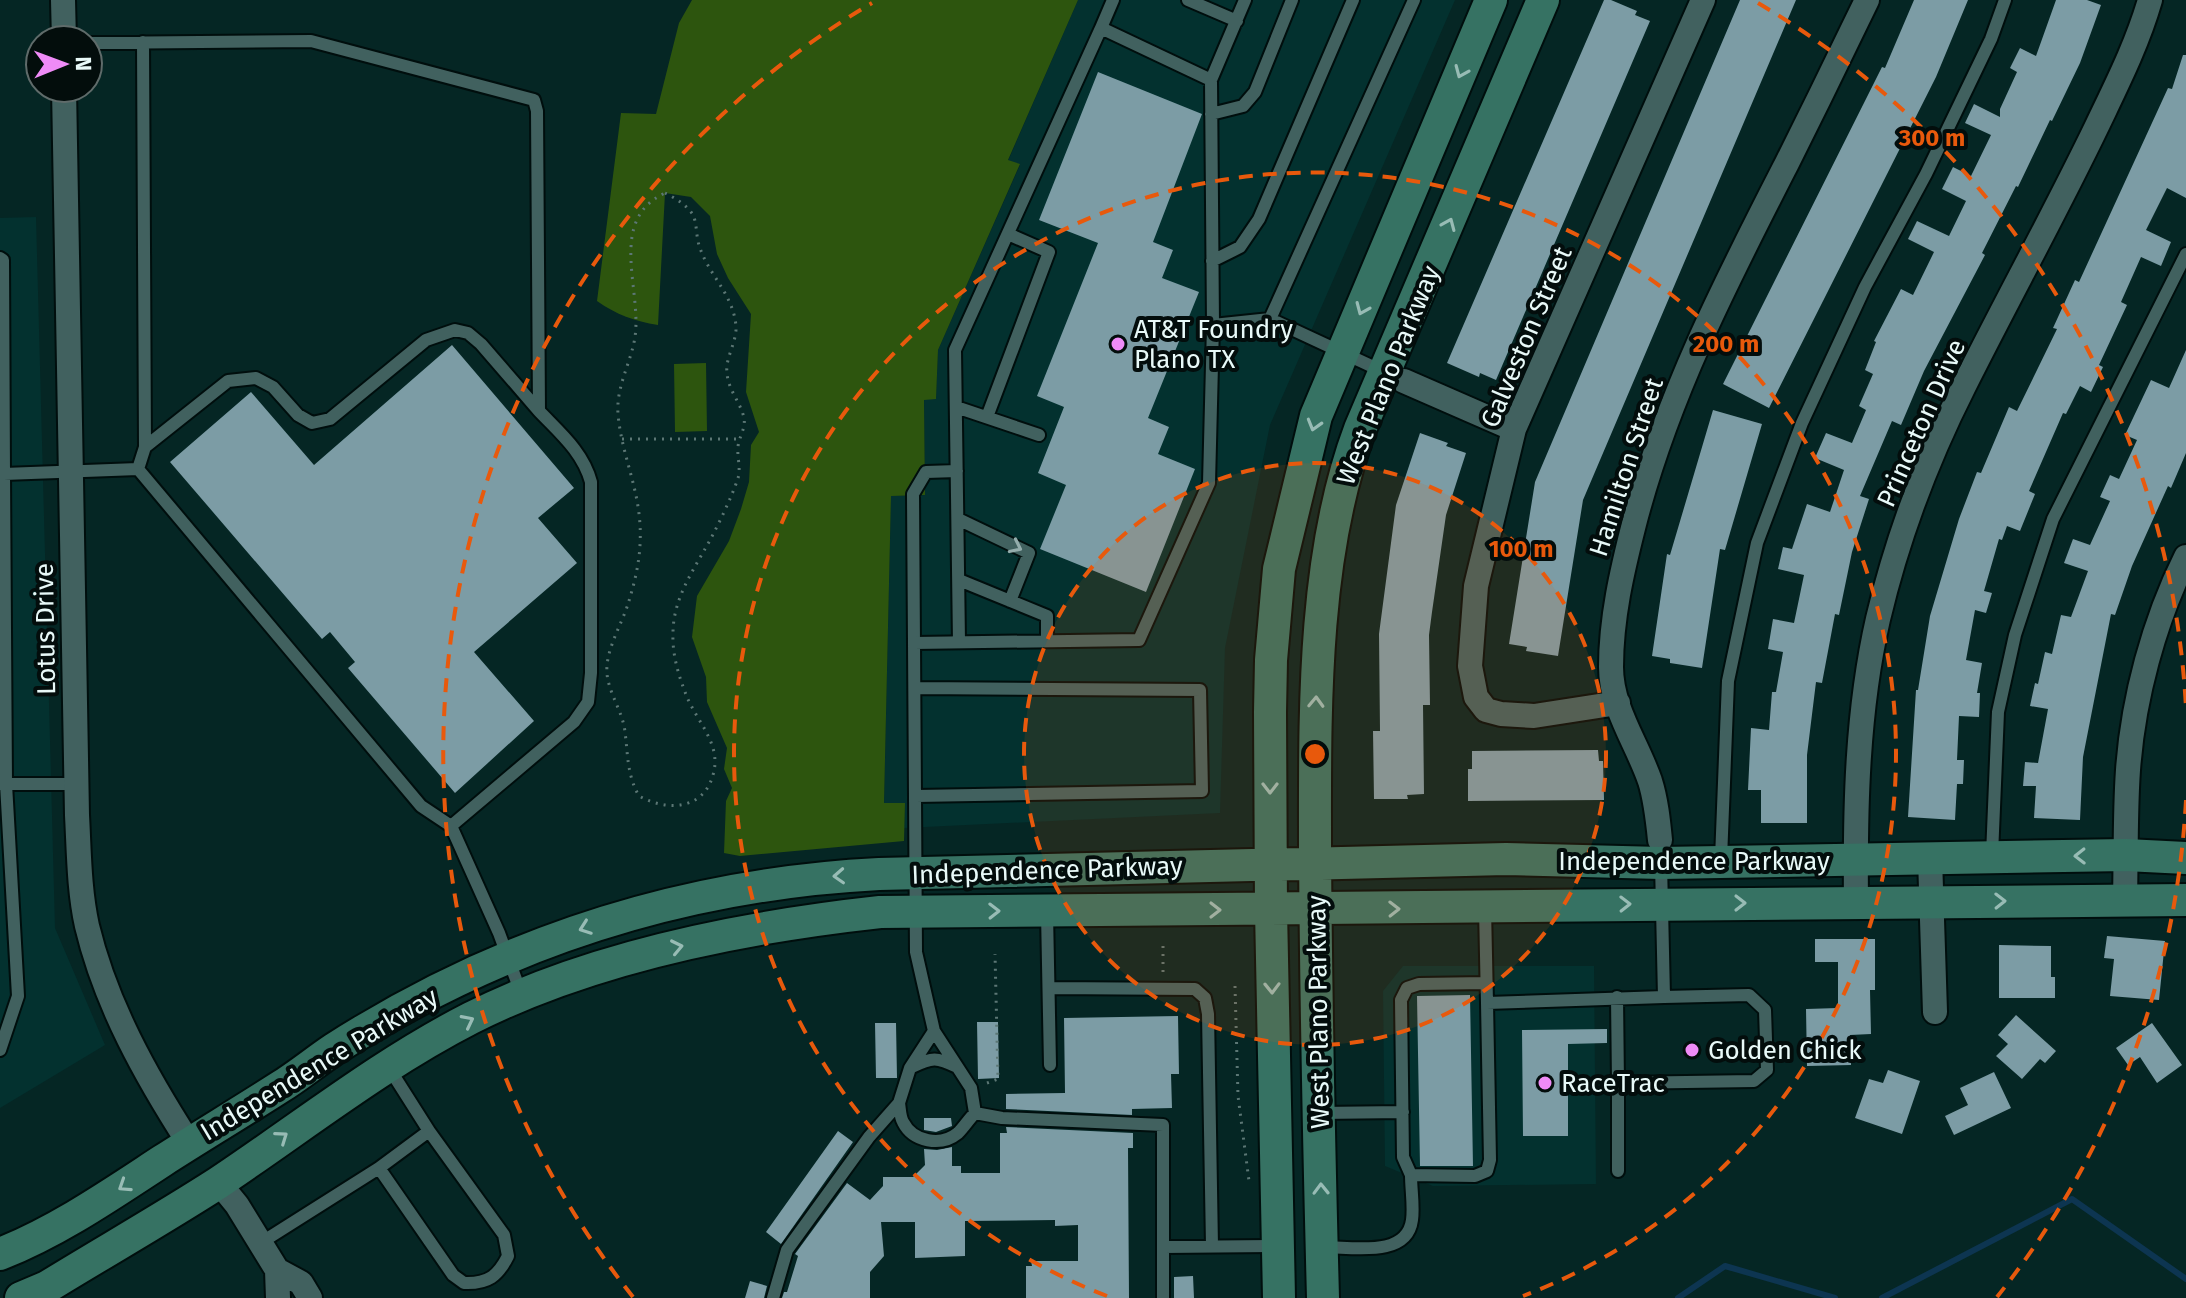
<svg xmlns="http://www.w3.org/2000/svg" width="2186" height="1298" font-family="'Fira Sans',sans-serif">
	<rect width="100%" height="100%" fill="#052624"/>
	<path fill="#03312f" d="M1078,0H1455L1270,425L1225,648L1220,813L904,828L905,803L884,804L891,496L925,495L924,399L936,398L938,350L1020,165L1008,161Z
		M36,217L55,928L105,1045L0,1108V218Z
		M1403,966H1594L1596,1184L1433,1186L1385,1166L1383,991Z"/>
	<path fill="#2d550e" d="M692,0H1078L1008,160L1020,164L938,350L936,399L924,400L925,495L891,496L884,803H905L904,841L740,856L724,853L726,801L732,788L724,769L727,748L707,702L706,677L692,637L697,596L729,541L741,509L749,482L751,445L759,432L746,392L751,314L728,278L717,254L710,216L691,197L665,193L658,325C634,321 617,315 597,301L621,113L656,114L679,23Z
		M706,363L707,431L675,432L674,364Z"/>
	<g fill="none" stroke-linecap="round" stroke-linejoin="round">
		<path stroke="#0d3551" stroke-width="6" d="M1678,1298L1725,1266L1835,1298
			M1882,1298L2072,1199L2186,1279"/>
	</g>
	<path fill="#7c9ca5" d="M1604,0H1611L1637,11L1635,15L1650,21L1496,380L1480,373L1479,377L1447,363Z
		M1740,0H1796L1583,500L1558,656L1526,651L1527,647L1509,644L1535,482Z
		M1914,0H1968L1936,77L1769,408L1723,384L1882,67L1885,68Z
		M2056,0H2087L2101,5L2080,63L2052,121L2050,120L2018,187L2016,186L1982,253L1985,255L1924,371L1901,425L1892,421L1860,496L1869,499L1852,552L1839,615L1835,614L1822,683L1816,682L1807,755V823H1761V790H1748L1751,728L1769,730L1772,692H1776L1783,652L1768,649L1773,619L1794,623L1804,575L1778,569L1783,547L1792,549L1807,504L1830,512L1844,470L1815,458L1826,433L1852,443L1866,410L1859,406L1873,374L1865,370L1876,342L1874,341L1901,289L1913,295L1934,252L1908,239L1917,221L1949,236L1966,201L1942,189L1953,167L1971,176L1991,135L1965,123L1974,104L2000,117V109L2017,72L2010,68L2020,48L2036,56Z
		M2183,55H2186V198L2167,188L2146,230L2171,242L2161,266L2141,257L2121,302L2127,305L2099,365L2103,367L2091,392L2080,386L2066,414L2063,413L2029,491L2035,494L2020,531L2007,526L2002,540L1999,539L1984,591L1992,593L1986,613L1975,610L1966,660L1982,663L1977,693H1980L1979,717L1959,716L1957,760H1964L1963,784H1957L1955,820L1908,817L1916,690H1918L1930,616L1959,519L1977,472L1981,473L2009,407L2017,411L2057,329L2053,328L2075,280L2079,282L2168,88L2172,89Z
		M1098,72L1202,114L1153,242L1173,250L1162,278L1199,292L1148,418L1169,427L1158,454L1195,469L1146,592L1040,549L1066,485L1038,473L1064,407L1037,396L1098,243L1039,220Z
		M452,345L574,488L538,518L577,563L474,652L534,721L455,793L348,668L355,662L330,632L322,639L170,462L251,392L314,465Z
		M2186,350V453L2171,488L2168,486L2132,566L2115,615L2111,614L2083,757L2080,820L2034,818L2036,786H2023L2025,762L2038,763L2048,709L2030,706L2035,683L2038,684L2045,652L2052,654L2061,615L2071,617L2088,571L2064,563L2073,539L2090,545L2110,501L2100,497L2110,475L2119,479L2137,440L2125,435L2151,380L2169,388Z
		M1713,410L1762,424L1725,550L1720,549L1702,668L1670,663V659L1652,656L1667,554L1670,555Z
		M1420,433L1448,443L1446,446L1466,453L1446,515L1432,612L1429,635L1430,705H1423L1424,794L1407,795L1408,799H1374L1373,731H1380L1379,634L1396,505Z
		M1598,750L1599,761H1603L1604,800L1468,801V769H1472V751Z
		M2107,936L2165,941L2159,1000L2110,996L2114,959L2104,958Z
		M1815,939H1875V990H1870L1871,1034L1850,1035L1851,1065L1807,1066L1806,1009L1838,1008V962H1815Z
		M1999,945L2051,946V977H2055V998H1999Z
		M1470,995L1473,1166H1420L1417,996Z
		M2016,1015L2056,1051L2045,1063L2040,1059L2022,1079L1996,1056L2008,1044L1998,1035Z
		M1178,1016L1179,1074H1171L1172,1108L1132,1109V1115L1006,1109V1094L1065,1093L1064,1018Z
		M977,1022H998L999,1078L978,1079Z
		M875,1023H896L897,1078H876Z
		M2152,1023L2182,1065L2157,1083L2140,1057L2128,1065L2116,1048Z
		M1607,1029V1043L1568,1044V1136H1523L1522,1030Z
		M1888,1070L1920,1081L1902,1134L1855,1118L1869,1079L1883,1083Z
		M1994,1072L2011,1108L1954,1135L1945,1116L1968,1105L1960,1088Z
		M924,1118H951L952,1126L936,1132L924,1130Z
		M1006,1127L1133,1133V1148H1128L1129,1298H1026V1266H1032L1031,1261H1078V1225L1055,1226V1220L965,1221V1256L915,1258V1222H881L884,1256L870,1272V1298H782L784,1292H787L798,1256L795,1254L847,1183L870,1200L883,1186V1177H913L925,1165L924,1149L937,1150L952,1147V1166H961V1173H1000V1133H1007Z
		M838,1131L853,1142L781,1244L766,1232Z
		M1193,1276L1194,1298H1174V1277Z
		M750,1281L767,1286L764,1298H745Z"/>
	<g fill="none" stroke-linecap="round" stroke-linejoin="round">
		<defs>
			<path id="service" d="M1188,0L1237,21
				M1101,28L1113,0
				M88,43L311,41L534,100L537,111L539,411C560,433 583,452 591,482V673L588,702L574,722L451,826L499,933L521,993
				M1211,80L1213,325
				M1211,114L1243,106L1255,92L1292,0
				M0,258L3,260L4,474L138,469L145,447L143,42
				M1212,261L1240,247L1259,219L1353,0
				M1270,319L1414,0
				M956,407L1039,435
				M987,417L1049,252L1008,234
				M145,447L228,381L256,378L273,387L298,415L312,423L330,419L426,340L455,330L468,333L481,344L539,411
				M138,469L421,806L451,826
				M0,474H4L6,784H0
				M958,519L1029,553L1010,601
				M959,580L1047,616V641
				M959,642L955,350L1101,28L1211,80L1245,0
				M914,643L913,494L926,472L957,471
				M915,688L1200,690L1202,791L916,796
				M1992,855L1998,712L2015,635L2053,519L2186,254
				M1721,859L1728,681L1757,543L1802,423L1865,287L1926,174L1991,39L2005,0
				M1485,908L1487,1003L1664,997L1661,863
				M1047,913L1050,1065
				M1049,988L1195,989L1205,998L1208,1014L1212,1246
				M1617,997L1618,1083L1754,1081L1767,1070L1765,1010L1749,995L1664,997
				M0,1050L18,996L6,784H76
				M912,1067C932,1057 937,1057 957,1067
				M1618,1083V1171
				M899,1103C900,1109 900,1117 903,1122C913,1142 941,1147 958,1133C964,1127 969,1119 975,1113
				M1319,1113L1403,1112
				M379,1168L453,1275L464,1283C488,1284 498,1276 508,1256L504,1235L429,1131
				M1411,1175L1403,1157L1401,1000L1407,988L1419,984L1486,983
				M262,1242L379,1168L429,1131L389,1068
				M1163,1247L1275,1246
				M1325,1247C1353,1247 1407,1258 1412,1220C1414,1206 1411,1190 1411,1175L1475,1176L1487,1171L1490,1160L1487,1003
				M773,1298L787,1250L869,1137L899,1103L910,1068L934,1031
				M1163,1298V1125L1002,1118L975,1113L971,1088L934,1031L916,952L914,643L1139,640L1209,483L1213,325L1270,319L1382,371"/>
			<path id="minor" d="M63,0L64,40
				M64,88L77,815C79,852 79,890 87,926C106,1005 146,1076 189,1143
				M1404,381L1514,429
				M1618,703L1534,716L1501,714L1486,710L1476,697L1470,666L1476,586L1514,429L1703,0
				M1660,840C1658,820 1656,800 1650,781C1637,743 1611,708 1611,667C1611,618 1622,571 1634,524C1667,396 1727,280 1787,163C1814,109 1841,54 1867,0
				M1930,858L1935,1012
				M2125,900C2126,857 2125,813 2128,770C2133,699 2154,621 2186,557
				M1856,902C1855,807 1857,711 1878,619C1897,539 1927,459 1964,386C2007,300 2054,215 2096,128C2116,86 2137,45 2150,0
				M219,1183L237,1205L277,1270L278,1298
				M277,1270L301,1283L310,1298"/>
			<path id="secondary" d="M0,1254C58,1231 110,1195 162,1161C201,1136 241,1112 280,1087C298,1076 316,1061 334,1049C500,943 683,884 879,874L1506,859L1661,863L2126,855L2186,858
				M21,1298L47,1287C104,1252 162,1219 218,1183C302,1127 381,1064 471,1018C594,956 743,927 880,912L2186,900
				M1279,1298L1271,910L1270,712L1271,660L1279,569L1316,416L1491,0
				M1323,1298C1319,1149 1316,999 1315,849C1315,714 1312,557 1360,429L1543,0"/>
		</defs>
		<use href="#service" stroke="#000e0d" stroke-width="16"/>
		<use href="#minor" stroke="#000e0d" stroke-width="28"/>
		<use href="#secondary" stroke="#000e0d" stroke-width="36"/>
		<path stroke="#5c7775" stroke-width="3" stroke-dasharray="2 6" stroke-linecap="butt" d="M665,193C675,198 687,205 693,215C697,223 696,236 699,245C708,275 733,293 736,326C737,342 725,358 727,373C728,390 741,403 744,418C746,429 738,438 738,448C737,457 741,469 738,478C732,497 715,532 705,549C690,575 673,602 673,633C672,655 679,677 687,697C698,723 722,745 713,775C703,811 666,811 639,796C627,775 628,755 625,732C623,712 609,694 607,674C605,651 621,626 628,604C634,585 639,565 640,545C643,493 622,460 618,414C616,386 631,363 635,337C642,289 607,220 665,193Z
			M622,439H738
			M1163,972V943
			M1235,986L1238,1096L1249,1181
			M987,1083L998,1079L995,954"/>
		<use href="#service" stroke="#41615f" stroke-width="12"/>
		<use href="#minor" stroke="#41615f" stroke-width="24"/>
		<use href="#secondary" stroke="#367263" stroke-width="32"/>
	</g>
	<defs><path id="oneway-chevron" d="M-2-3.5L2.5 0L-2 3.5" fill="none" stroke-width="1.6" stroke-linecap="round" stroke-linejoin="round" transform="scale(2)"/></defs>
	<g stroke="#98bcb5">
		<use href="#oneway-chevron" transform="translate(1461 72) rotate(113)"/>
		<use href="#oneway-chevron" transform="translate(1449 224) rotate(-67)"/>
		<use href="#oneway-chevron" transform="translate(1362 309) rotate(113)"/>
		<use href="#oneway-chevron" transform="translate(1314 425) rotate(106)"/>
		<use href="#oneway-chevron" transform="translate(1316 702) rotate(-88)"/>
		<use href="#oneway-chevron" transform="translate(1270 788) rotate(90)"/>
		<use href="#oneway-chevron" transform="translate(2080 856) rotate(179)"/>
		<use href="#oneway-chevron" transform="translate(839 876) rotate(177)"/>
		<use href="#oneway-chevron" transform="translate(2000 901) rotate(-1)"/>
		<use href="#oneway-chevron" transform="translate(1740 903)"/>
		<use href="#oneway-chevron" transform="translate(1625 904) rotate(-1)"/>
		<use href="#oneway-chevron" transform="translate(1394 909) rotate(-1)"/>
		<use href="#oneway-chevron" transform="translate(1215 910)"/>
		<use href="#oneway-chevron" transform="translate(994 911) rotate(-1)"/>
		<use href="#oneway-chevron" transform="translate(585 928) rotate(160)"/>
		<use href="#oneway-chevron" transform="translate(677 947) rotate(-12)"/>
		<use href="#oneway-chevron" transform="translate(1272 988) rotate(89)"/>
		<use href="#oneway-chevron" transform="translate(468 1021) rotate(-27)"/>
		<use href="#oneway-chevron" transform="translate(282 1137) rotate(-35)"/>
		<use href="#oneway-chevron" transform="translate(124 1186) rotate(147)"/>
		<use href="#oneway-chevron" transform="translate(1321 1189) rotate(-91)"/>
	</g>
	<use stroke="#94adac" href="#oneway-chevron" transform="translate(1016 547) rotate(26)"/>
	<circle cx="1315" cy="754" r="291" fill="#e8590c" fill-opacity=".12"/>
	<g fill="none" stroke="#e8590c" stroke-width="4" stroke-dasharray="14 10">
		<circle cx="1315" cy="754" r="291"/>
		<path d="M1107 1296A581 581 0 1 1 1523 1296"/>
		<path d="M2186 800A872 872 0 0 1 1997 1297M633 1297A872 872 0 0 1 872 3M1758 3A872 872 0 0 1 2186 708"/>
	</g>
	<g fill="#ef8bf7" stroke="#030d0c" stroke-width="3">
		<circle cx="1118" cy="344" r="8"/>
		<circle cx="1692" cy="1050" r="8"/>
		<circle cx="1545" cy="1083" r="8"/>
	</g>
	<g text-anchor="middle" stroke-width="8" stroke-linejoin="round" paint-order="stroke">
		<g font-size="26" fill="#e8f9f8" stroke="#030d0c" text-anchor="start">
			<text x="1134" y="338">AT&amp;T Foundry<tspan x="1134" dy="30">Plano TX</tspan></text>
			<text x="1708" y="1059">Golden Chick</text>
			<text x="1561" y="1092">RaceTrac</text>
		</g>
		<g font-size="26" fill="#e8f9f8" stroke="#030d0c">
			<text transform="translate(1526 337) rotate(-67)" y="9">Galveston Street</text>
			<text transform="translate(1388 375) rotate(-68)" y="9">West Plano Parkway</text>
			<text transform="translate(1921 423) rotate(-66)" y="9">Princeton Drive</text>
			<text transform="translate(1626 467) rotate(-72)" y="9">Hamilton Street</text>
			<text transform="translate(45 629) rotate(-91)" y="9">Lotus Drive</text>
			<text x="1694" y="870">Independence Parkway</text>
			<text transform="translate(1047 870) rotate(-2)" y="9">Independence Parkway</text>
			<text transform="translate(1318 1012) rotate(-91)" y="9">West Plano Parkway</text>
			<text transform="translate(319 1064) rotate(-31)" y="9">Independence Parkway</text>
		</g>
	</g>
	<circle cx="1315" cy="754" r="12" fill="#e8590c" stroke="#030d0c" stroke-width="4"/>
	<g font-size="24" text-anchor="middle" font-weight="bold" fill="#e8590c" stroke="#030d0c" stroke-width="8" stroke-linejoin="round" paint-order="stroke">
		<text x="1932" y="146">300 m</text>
		<text x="1726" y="352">200 m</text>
		<text x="1521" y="557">100 m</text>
	</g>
	<g transform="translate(64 64) rotate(89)"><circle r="38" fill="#030d0c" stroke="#5f6b6a" stroke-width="2"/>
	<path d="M0-6L14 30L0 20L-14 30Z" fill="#ef8bf7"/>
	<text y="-12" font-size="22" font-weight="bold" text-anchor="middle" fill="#e8f9f8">N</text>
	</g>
</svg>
